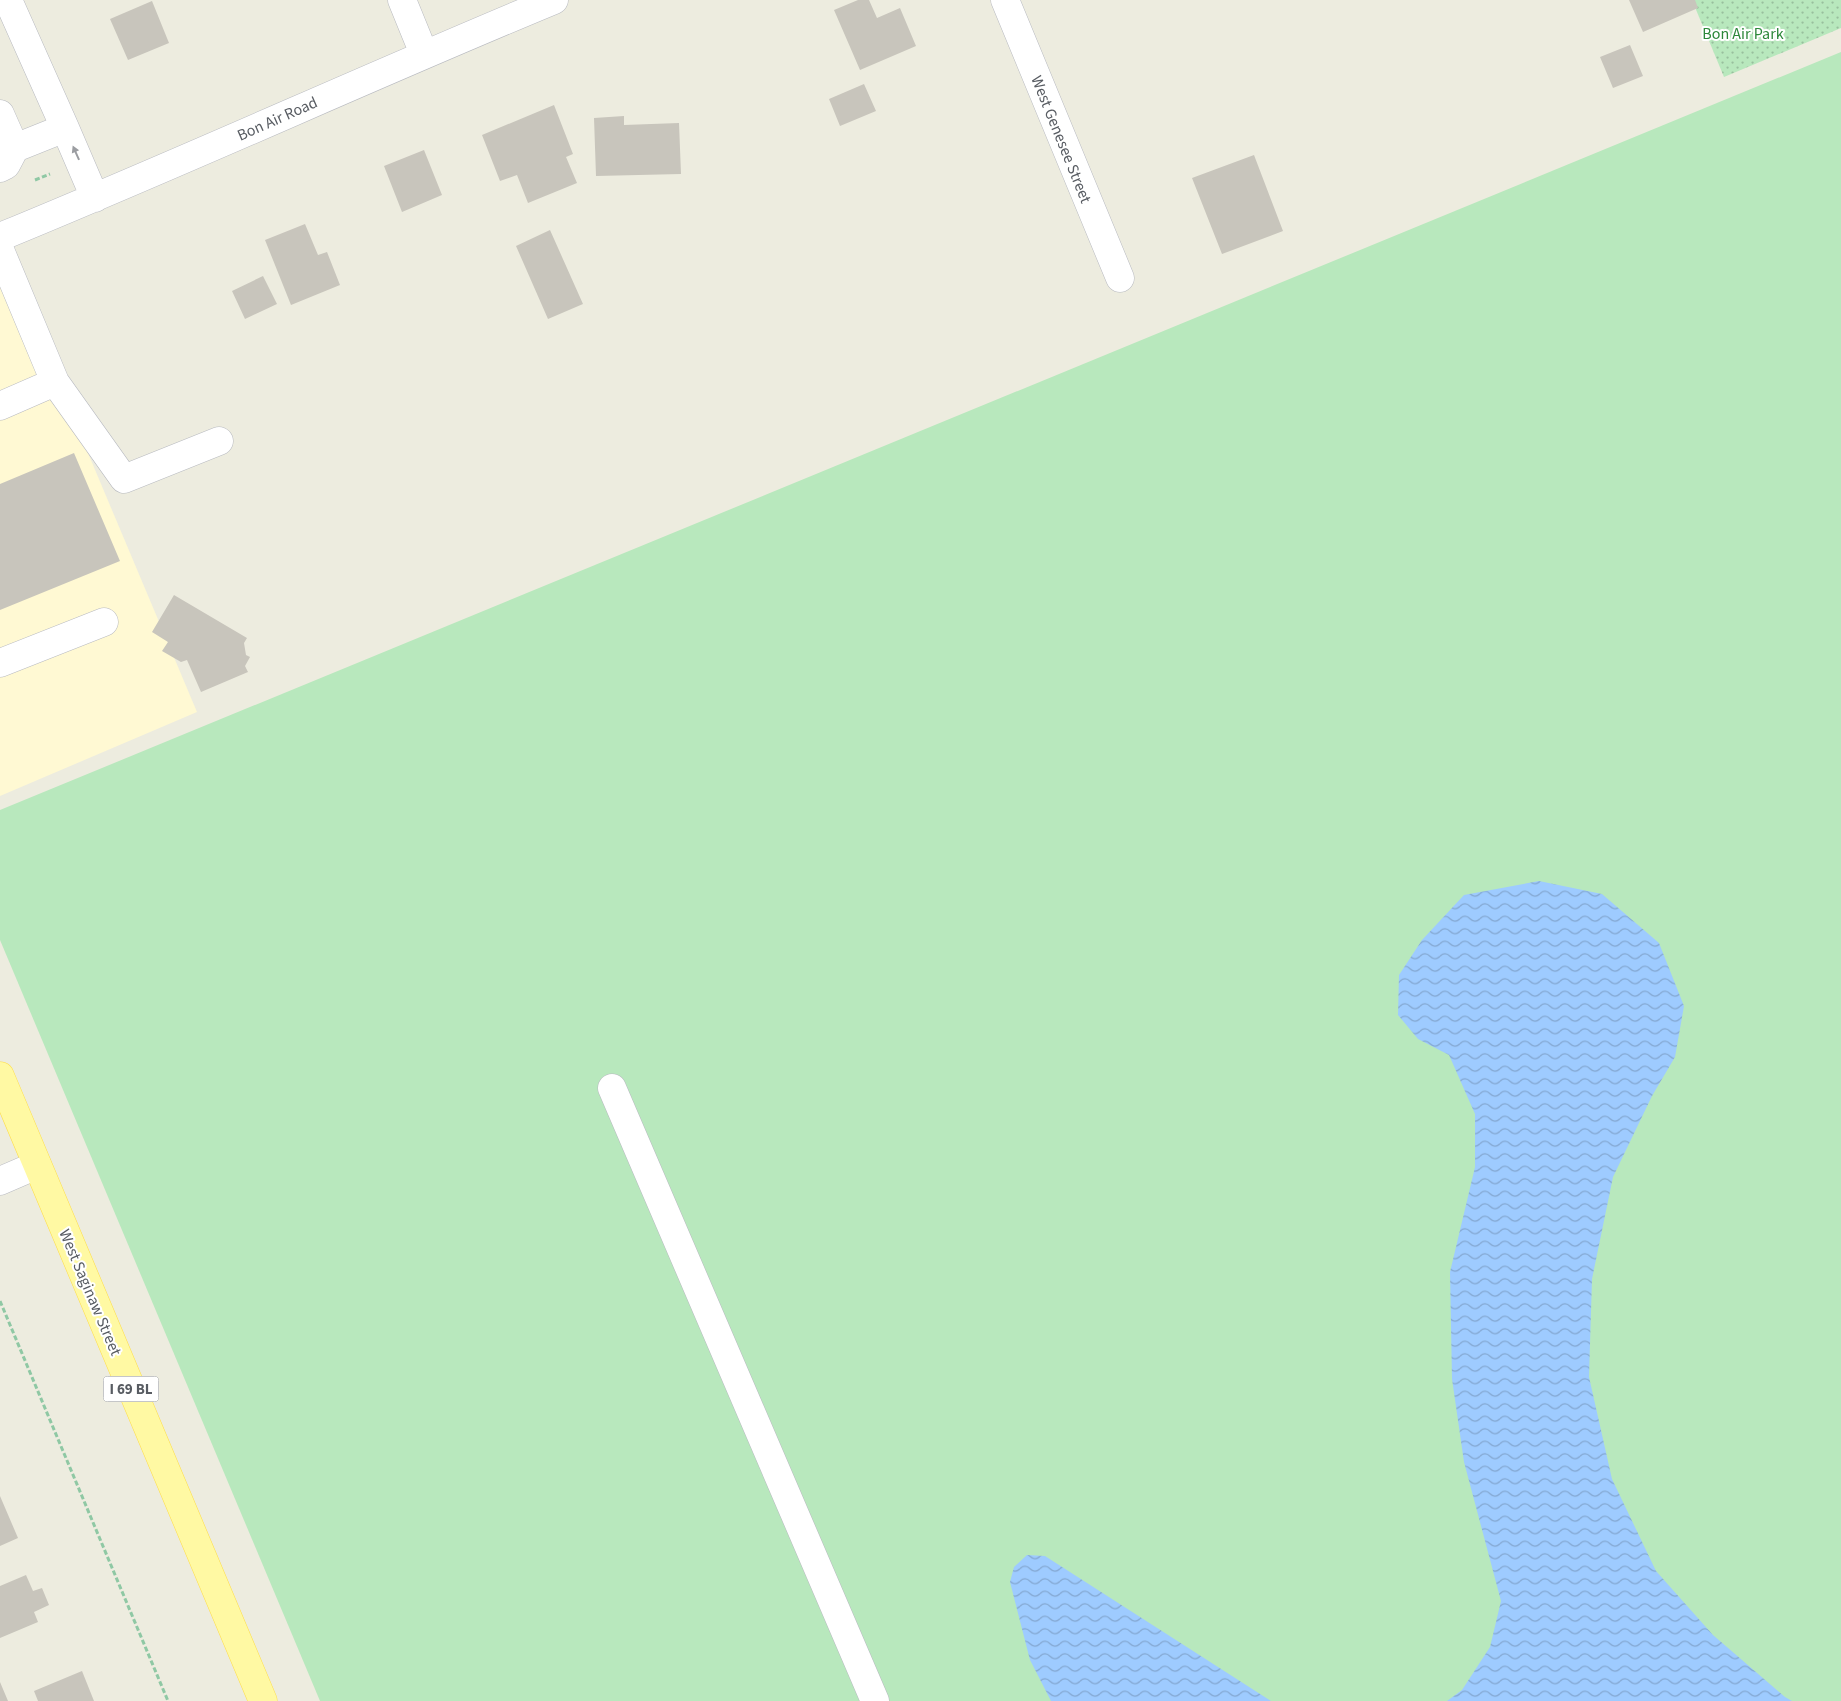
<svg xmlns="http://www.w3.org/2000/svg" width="1841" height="1701" font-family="'Source Sans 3',sans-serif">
	<defs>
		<pattern id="park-dots" width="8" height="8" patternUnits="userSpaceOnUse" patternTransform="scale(1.25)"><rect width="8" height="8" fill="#b8e8bd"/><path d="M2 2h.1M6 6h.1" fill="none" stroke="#98bf9d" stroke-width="1.8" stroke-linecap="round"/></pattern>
		<pattern id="water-waves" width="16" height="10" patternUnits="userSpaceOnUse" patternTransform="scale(1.25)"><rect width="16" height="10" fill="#9ecbff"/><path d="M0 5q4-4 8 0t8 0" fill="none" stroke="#84a8d2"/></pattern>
	</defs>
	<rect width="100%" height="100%" fill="#edecdf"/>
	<path fill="#fff9d3" d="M0,244L197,712L0,796Z"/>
	<path fill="#b8e8bd" d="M1841,52V1701H320L0,940V810Z"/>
	<path fill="url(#park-dots)" d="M1692,0H1841V28L1724,77Z"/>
	<path fill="url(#water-waves)" d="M1539,881L1602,894L1659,943L1684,1006L1675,1057L1652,1096L1613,1177L1592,1279L1589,1377L1612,1479L1656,1571L1713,1635L1785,1697L1792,1701H1447L1462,1690L1490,1647L1501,1601L1464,1462L1452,1379L1450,1272L1475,1167V1114L1449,1055L1418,1039L1398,1015L1399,975L1422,940L1464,895Z
		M1027,1555L1045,1556L1271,1701H1051L1030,1660L1010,1582L1014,1567Z"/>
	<path fill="#c8c5bc" d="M858,0H869L877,18L900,8L916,46L860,70L834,10Z
		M1629,0H1695L1698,8L1643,32Z
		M152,1L169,43L128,60L110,19Z
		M1630,45L1643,76L1613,88L1600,57Z
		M864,84L876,111L840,126L829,99Z
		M554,105L573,154L566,157L577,183L528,203L517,175L500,181L482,135Z
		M624,116V125L679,123L681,174L596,176L594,118Z
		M424,150L442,195L402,212L384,166Z
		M1254,155L1283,231L1222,254L1192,178Z
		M305,224L318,255L327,252L340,285L291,305L265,240Z
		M550,230L583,304L548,319L516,246Z
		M263,276L277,304L245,319L232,291Z
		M74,453L120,561L0,610V484Z
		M174,595L247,638L244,643L246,655L250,657L245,666L248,672L201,692L187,660L181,662L162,651L168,642L152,632Z
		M0,1496L18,1538L0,1546Z
		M26,1575L33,1591L42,1588L49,1605L34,1612L38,1622L0,1638V1586Z
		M82,1671L94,1701H38L34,1691Z
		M0,1682L8,1701H0Z"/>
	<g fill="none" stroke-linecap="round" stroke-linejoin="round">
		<defs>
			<path id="minor" d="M8,0L65,128
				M402,0L424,54
				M1005,0L1120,278
				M0,114L15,148
				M0,168L6,165L15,148L65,128L95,198
				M0,237C186,161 368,77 554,0
				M0,250L55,382L0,406
				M55,382L124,479L219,441
				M0,663L104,622
				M612,1088L875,1701
				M0,1181L37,1165"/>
			<path id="major" d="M0,1076L263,1701"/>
		</defs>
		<use href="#minor" stroke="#b8bac0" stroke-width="29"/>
		<use href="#major" stroke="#ffdd47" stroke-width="29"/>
		<path stroke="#8fc8a4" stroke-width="3" stroke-dasharray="5 2.5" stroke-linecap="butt" d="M35,180L50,174
			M0,1301L168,1701"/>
		<use href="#minor" stroke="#fff" stroke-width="28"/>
		<use href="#major" stroke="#fff9a3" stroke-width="28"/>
	</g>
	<defs><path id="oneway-solid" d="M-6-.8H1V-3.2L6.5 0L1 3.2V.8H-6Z" transform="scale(1.25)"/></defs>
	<use fill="#9b9da1" href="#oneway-solid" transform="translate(76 153) rotate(-114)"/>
	<g text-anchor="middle" stroke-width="4" stroke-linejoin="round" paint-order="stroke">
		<rect fill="#fff" stroke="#8a8d91" stroke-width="1" x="103.5" y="1376.5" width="55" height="25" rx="4"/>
		<g font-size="15" font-weight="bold" fill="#585c62">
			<text x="131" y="1394">I 69 BL</text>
		</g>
		<g font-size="16" fill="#2c8739" stroke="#fff">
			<text x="1743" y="39">Bon Air Park</text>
		</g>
		<g font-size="16" fill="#585c62" stroke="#fff">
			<text transform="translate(277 118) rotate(-24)" y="6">Bon Air Road</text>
			<text transform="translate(1062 139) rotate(68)" y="6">West Genesee Street</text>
			<text transform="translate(91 1292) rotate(67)" y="6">West Saginaw Street</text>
		</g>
	</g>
</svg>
